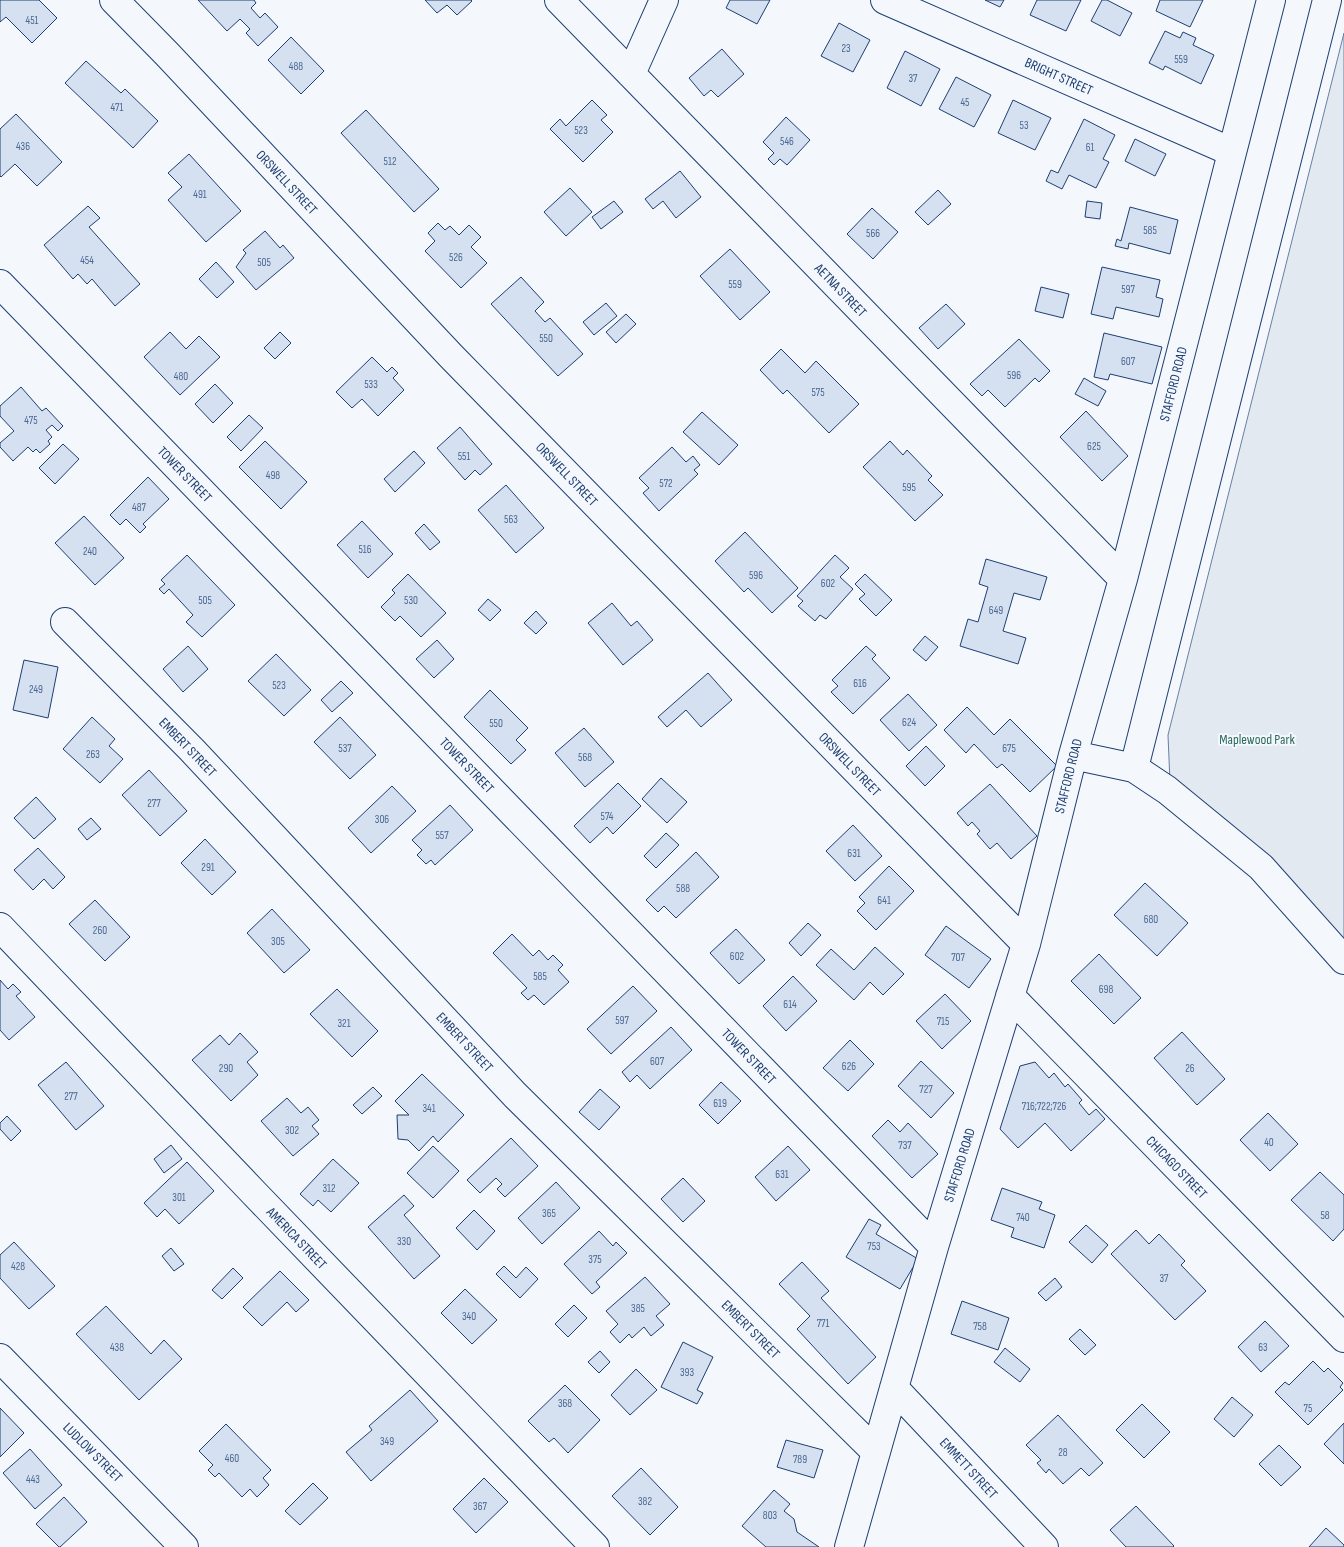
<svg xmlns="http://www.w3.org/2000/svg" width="1344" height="1547" font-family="'Sofia Sans Condensed',sans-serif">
	<rect width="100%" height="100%" fill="#f4f7fb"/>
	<path fill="#e3e9f0" stroke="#687fa3" d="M1344,33V947L1170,782L1168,735Z"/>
	<path fill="#d5e0f0" stroke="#1d3f73" d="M0,0H39L57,18L32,43L6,17L0,22Z
		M198,0H254L256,3L251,8L260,18L265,13L278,27L258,46L246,33L250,29L240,19L227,31Z
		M425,0H471L472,1L457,15L447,5L437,13Z
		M730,0H770L757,24L726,8Z
		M985,0H1004L1000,7Z
		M1037,0H1081L1066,31L1030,15Z
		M1102,0H1107L1132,13L1120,36L1091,21Z
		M1160,0H1203L1190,27L1156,11Z
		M839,23L870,40L853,72L821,56Z
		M1165,31L1180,38L1183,32L1196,38L1193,45L1214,55L1201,84L1165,66L1163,70L1149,63Z
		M291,37L324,71L301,94L268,60Z
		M722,49L744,74L718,97L711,90L704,96L689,78Z
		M905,51L940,69L921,106L887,88Z
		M86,61L121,93L125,89L158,121L133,148L65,83Z
		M956,77L991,95L974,127L939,109Z
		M592,100L607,115L601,120L613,132L583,162L550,129L560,119L566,126Z
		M1013,100L1051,118L1035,150L998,133Z
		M366,110L439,189L414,212L341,133Z
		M16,114L62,162L37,186L15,164L1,177L0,176V129Z
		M786,117L810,140L787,165L780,159L774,165L768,159L774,153L763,142Z
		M1084,119L1115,135L1103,159L1109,162L1096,188L1069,175L1062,189L1046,181L1051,170L1058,173Z
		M1135,139L1166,154L1155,176L1125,161Z
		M189,154L241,211L206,242L168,200L182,187L168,173Z
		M680,171L701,197L676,218L663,201L653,209L645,199Z
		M570,188L592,212L566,236L544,212Z
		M938,190L951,204L928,225L915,212Z
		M614,201L623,212L601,229L592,217Z
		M1087,201L1102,203L1100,219L1085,217Z
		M88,206L100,218L89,227L140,284L115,306L92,279L87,284L78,274L73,279L44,245Z
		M1130,207L1178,220L1170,254L1129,243L1128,249L1115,246L1117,239L1121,241Z
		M872,208L898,232L873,259L847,234Z
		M438,223L445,230L450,226L459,235L469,225L481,237L471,247L487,263L461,288L425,251L435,241L428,233Z
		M265,231L280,248L283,245L294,258L256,290L236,267L246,253L243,250Z
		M730,249L770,292L740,320L700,276Z
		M216,262L234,282L217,298L199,279Z
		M1102,267L1160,280L1156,297L1163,299L1159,317L1116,307L1113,319L1091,314Z
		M521,277L544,302L535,311L545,322L550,318L583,354L558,376L491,304Z
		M1041,287L1069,294L1063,318L1035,311Z
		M606,303L617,316L594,335L583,322Z
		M946,304L965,324L938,349L919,328Z
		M626,314L636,324L616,343L606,332Z
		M170,332L186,349L199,336L220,357L180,395L144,357Z
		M280,332L291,343L275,359L264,348Z
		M1104,333L1162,347L1152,384L1110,374L1108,380L1094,377Z
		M1019,339L1050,371L1039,382L1035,378L1005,407L988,390L982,396L970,384Z
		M781,349L805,373L816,361L859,404L829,433L787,390L783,394L760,370Z
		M372,357L387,372L392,367L398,373L393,378L404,390L378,416L362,399L352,408L336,392Z
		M1084,378L1106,391L1098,406L1075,394Z
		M215,384L233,403L213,423L195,404Z
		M21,387L42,411L46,408L63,426L58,431L52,425L46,430L52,437L48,441L50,444L40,453L36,449L33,452L28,447L13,461L0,447V443L14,431L0,416V406Z
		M1086,411L1128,456L1102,481L1060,437Z
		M702,412L738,445L719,465L683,432Z
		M249,415L263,428L241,451L227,437Z
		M460,427L492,464L480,475L475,470L465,480L437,448Z
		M265,441L307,482L281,509L239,467Z
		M890,441L903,455L907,450L932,476L928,480L943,495L915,521L863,467Z
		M63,444L79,459L55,484L39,468Z
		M672,447L686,462L693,456L700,465L694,470L698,474L659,511L643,493L649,488L639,478Z
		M414,451L425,463L395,492L384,479Z
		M148,477L169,499L143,524L146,527L140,533L126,519L120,525L110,515Z
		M506,485L544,528L516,553L478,510Z
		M84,516L124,558L95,585L55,543Z
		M362,521L393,554L368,578L337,545Z
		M424,524L440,542L430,550L415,533Z
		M745,532L798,588L772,613L748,588L744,592L715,561Z
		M187,555L235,605L202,637L186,622L193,615L169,589L164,594L159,589L165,584L161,580Z
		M835,555L849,568L840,577L853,589L826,619L820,615L815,621L798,606L803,601L797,596Z
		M986,559L1047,577L1040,600L1014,593L1003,631L1026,638L1018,664L960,646L968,619L978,622L988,587L979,584Z
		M408,574L446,613L421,637L400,616L395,621L381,607L395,593L392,590Z
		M865,574L892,600L876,616L859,599L865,594L855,584Z
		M488,599L501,610L490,621L478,610Z
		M612,603L631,626L637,621L653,640L623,665L588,623Z
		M536,611L547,623L536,634L524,623Z
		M925,636L938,647L926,661L913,650Z
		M437,640L454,659L434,678L416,659Z
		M188,646L208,669L183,692L163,669Z
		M866,646L876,655L872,659L890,678L853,714L831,692L838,686L832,680Z
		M276,654L311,690L284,716L248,681Z
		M24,660L58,667L48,718L13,710Z
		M708,673L732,700L701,727L686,710L667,727L658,717Z
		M341,681L353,693L332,712L321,700Z
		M490,690L528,728L516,740L526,750L511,764L464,717Z
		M908,694L937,725L909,751L880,720Z
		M967,707L994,735L1010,719L1057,766L1030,792L1002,764L997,768L974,744L966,753L944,730Z
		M92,717L115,739L109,746L123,759L100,783L63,749Z
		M340,717L376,755L350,779L314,742Z
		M584,728L614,762L585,787L555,753Z
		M926,746L945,766L925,786L906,766Z
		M149,770L187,811L160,836L122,795Z
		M661,778L687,802L667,823L642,799Z
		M618,783L641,806L613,834L607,827L590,843L574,826Z
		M990,784L1037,836L1011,859L997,843L990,849L977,834L980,831L972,822L968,826L957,813Z
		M392,786L416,811L371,853L348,828Z
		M36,797L56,819L34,839L14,818Z
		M450,805L473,830L435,865L431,860L426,864L417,855L422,850L412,840Z
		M91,818L101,829L87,840L78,829Z
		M853,825L882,856L855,881L826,851Z
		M666,833L679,845L656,868L644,856Z
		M205,839L236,872L212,895L181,863Z
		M38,848L65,877L53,889L44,879L33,890L14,870Z
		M696,852L719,877L676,918L664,906L658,912L646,900Z
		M889,866L914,891L876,930L857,911L865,903L859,897Z
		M1145,883L1188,923L1157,956L1114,915Z
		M95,900L130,937L105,961L69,924Z
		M272,909L310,950L284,973L247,933Z
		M808,923L821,935L801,956L789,943Z
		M946,926L991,959L969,988L925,955Z
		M736,929L765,960L739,984L710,953Z
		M512,934L533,956L539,950L548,960L553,955L563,965L558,970L569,982L544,1005L534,995L528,1000L521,993L527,988L493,953Z
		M875,947L904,974L883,995L870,982L854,1000L816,965L831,949L854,970Z
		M1099,954L1141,998L1114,1024L1071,981Z
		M793,976L817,1001L786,1031L763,1006Z
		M0,980L8,989L13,984L21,992L16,996L35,1017L9,1040L0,1030Z
		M633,986L657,1011L611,1054L587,1029Z
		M337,989L378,1031L352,1057L310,1014Z
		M945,994L971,1021L942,1049L916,1021Z
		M671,1027L692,1050L650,1089L637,1075L630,1082L622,1072Z
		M1182,1032L1225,1079L1197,1105L1154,1058Z
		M240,1033L258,1052L247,1062L258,1075L231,1101L192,1060L220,1035L229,1045Z
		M850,1040L874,1064L848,1091L823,1068Z
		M921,1061L954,1093L931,1118L898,1086Z
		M66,1062L104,1106L76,1130L38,1085Z
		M1035,1062L1049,1078L1054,1073L1065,1087L1068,1084L1082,1100L1079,1103L1089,1115L1096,1109L1105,1119L1071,1151L1045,1123L1018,1148L1000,1129L1020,1066Z
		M422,1074L464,1115L438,1142L433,1136L419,1151L408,1140L398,1139L397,1115H409L395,1101Z
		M721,1082L741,1101L718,1124L699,1105Z
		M373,1087L382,1096L362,1114L353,1105Z
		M600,1089L620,1107L599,1130L579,1112Z
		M287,1098L301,1113L308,1107L319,1120L312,1126L319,1134L293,1156L261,1121Z
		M1268,1113L1298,1144L1270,1171L1240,1140Z
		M7,1116L21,1131L11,1141L0,1129V1123Z
		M888,1120L900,1132L908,1123L938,1154L912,1178L872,1136Z
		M511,1138L538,1166L505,1197L497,1189L502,1184L496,1178L480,1193L467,1180Z
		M171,1145L182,1159L164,1173L154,1159Z
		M433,1146L459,1171L433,1198L407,1173Z
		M788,1146L810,1170L776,1201L755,1177Z
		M333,1159L359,1183L331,1212L318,1200L313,1206L300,1194Z
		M187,1162L214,1191L179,1224L165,1209L157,1217L144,1203Z
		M1320,1172L1344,1195V1229L1333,1241L1291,1200Z
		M683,1178L705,1201L683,1222L661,1199Z
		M556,1182L580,1208L542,1244L518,1218Z
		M1002,1188L1042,1202L1039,1209L1055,1215L1044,1248L1011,1237L1014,1228L991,1220Z
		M404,1195L414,1206L404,1215L440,1256L414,1279L368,1227Z
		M474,1210L495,1231L477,1250L456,1228Z
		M869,1219L881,1225L876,1234L918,1259L900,1289L846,1257Z
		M1086,1225L1108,1245L1092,1263L1069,1242Z
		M1136,1230L1149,1244L1159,1234L1185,1261L1181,1265L1206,1291L1175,1320L1111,1254Z
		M599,1231L613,1246L616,1242L627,1253L596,1282L600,1287L592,1294L564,1264Z
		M14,1242L55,1286L29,1309L0,1278V1255Z
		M171,1248L184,1264L174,1271L162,1256Z
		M802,1262L829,1291L821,1298L876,1357L848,1384L797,1329L810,1316L779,1284Z
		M504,1266L516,1278L526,1267L538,1279L520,1298L496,1274Z
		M233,1268L243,1278L222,1299L212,1290Z
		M280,1271L309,1300L296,1312L287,1302L262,1326L243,1307Z
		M645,1277L670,1304L656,1316L664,1325L651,1336L644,1327L632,1338L629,1334L620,1343L610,1332L618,1324L606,1311Z
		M1055,1278L1062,1287L1046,1301L1038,1293Z
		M465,1289L497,1320L472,1344L441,1313Z
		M962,1301L1009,1318L998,1350L951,1334Z
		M574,1305L587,1318L568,1337L555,1324Z
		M106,1306L151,1354L164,1340L182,1359L139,1400L76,1334Z
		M1265,1321L1289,1346L1261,1372L1238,1347Z
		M1080,1329L1096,1345L1085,1355L1069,1339Z
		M683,1342L713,1357L697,1390L703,1393L697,1404L661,1387Z
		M1005,1348L1030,1369L1020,1382L994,1362Z
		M600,1351L610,1362L599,1373L588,1362Z
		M1313,1361L1324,1372L1328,1368L1343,1383L1340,1387L1343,1390L1308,1425L1275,1392L1285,1382L1289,1385Z
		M636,1369L657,1390L630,1415L611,1395Z
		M565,1385L600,1420L568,1453L554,1438L549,1442L528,1421Z
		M410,1390L438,1421L371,1481L346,1452L372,1430L369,1426Z
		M1232,1397L1253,1415L1234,1437L1214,1419Z
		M1142,1404L1170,1432L1144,1458L1116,1430Z
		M0,1408L24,1433L0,1457Z
		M1058,1415L1103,1463L1089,1476L1081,1468L1063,1484L1049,1469L1046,1473L1037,1463L1041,1460L1026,1445Z
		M1344,1423V1464L1324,1444Z
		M226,1424L271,1470L263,1478L269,1485L257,1497L250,1489L242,1497L219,1473L215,1477L208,1470L213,1465L199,1451Z
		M786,1440L823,1450L814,1478L777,1467Z
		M1279,1445L1301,1467L1281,1486L1259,1464Z
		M30,1449L62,1485L35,1509L3,1473Z
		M641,1468L678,1507L650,1535L612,1496Z
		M484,1478L508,1502L476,1533L453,1509Z
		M313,1483L328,1498L300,1525L285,1511Z
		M774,1490L790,1504L784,1511L794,1519L797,1532L819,1547H766L742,1526Z
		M64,1497L87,1522L60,1547H59L36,1524Z
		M1136,1506L1174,1546L1173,1547H1126L1110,1530Z
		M1326,1528L1344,1545V1547H1309Z"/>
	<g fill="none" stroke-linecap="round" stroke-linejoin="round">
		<defs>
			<path id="minor" d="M114,0L167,54L451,356L1026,944
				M559,0L1123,579
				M885,0L1232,152
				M631,74L664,0
				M0,284L934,1247
				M65,622L192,750L515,1095L876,1452
				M1073,755L1134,768L1167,790L1261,867L1344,960
				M1134,768L1327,0
				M0,927L254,1193L595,1547
				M1010,996L1344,1338
				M0,1358L184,1547
				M894,1388L1044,1547
				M849,1547L934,1247L1026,944L1073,755L1123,579L1271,0"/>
		</defs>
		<use href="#minor" stroke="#1d3f73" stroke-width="30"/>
		<use href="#minor" stroke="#f4f7fb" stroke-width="28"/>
	</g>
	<g text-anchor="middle" stroke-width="4" stroke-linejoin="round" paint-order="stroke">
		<g font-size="11" fill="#4b6792">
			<text x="32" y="24">451</text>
			<text x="846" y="52">23</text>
			<text x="1181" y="63">559</text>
			<text x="296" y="70">488</text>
			<text x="913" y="82">37</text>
			<text x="965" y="106">45</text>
			<text x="117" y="111">471</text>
			<text x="1024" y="129">53</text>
			<text x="581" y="134">523</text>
			<text x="787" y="145">546</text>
			<text x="23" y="150">436</text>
			<text x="1090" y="151">61</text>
			<text x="390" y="165">512</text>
			<text x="200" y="198">491</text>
			<text x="1150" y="234">585</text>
			<text x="873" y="237">566</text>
			<text x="456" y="261">526</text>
			<text x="87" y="264">454</text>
			<text x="264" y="266">505</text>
			<text x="735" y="288">559</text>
			<text x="1128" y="293">597</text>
			<text x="546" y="342">550</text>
			<text x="1128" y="365">607</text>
			<text x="1014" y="379">596</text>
			<text x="181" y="380">480</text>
			<text x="371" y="388">533</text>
			<text x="818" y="396">575</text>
			<text x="31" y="424">475</text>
			<text x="1094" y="450">625</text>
			<text x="464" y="460">551</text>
			<text x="273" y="479">498</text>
			<text x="666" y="487">572</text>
			<text x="909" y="491">595</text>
			<text x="139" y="511">487</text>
			<text x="511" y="523">563</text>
			<text x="365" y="553">516</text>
			<text x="90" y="555">240</text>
			<text x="756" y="579">596</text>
			<text x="828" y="587">602</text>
			<text x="205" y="604">505</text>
			<text x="411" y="604">530</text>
			<text x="996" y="614">649</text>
			<text x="860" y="687">616</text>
			<text x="279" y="689">523</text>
			<text x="36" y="693">249</text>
			<text x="909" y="726">624</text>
			<text x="496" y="727">550</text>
			<text x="345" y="752">537</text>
			<text x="1009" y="752">675</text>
			<text x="93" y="758">263</text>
			<text x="585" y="761">568</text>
			<text x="154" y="807">277</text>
			<text x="607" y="820">574</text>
			<text x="382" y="823">306</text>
			<text x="442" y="839">557</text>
			<text x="854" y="857">631</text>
			<text x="208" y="871">291</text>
			<text x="683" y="892">588</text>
			<text x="884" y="904">641</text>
			<text x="1151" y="923">680</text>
			<text x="100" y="934">260</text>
			<text x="278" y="945">305</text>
			<text x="737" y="960">602</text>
			<text x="958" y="961">707</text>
			<text x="540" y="980">585</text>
			<text x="1106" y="993">698</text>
			<text x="790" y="1008">614</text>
			<text x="622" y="1024">597</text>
			<text x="943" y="1025">715</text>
			<text x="344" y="1027">321</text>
			<text x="657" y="1065">607</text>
			<text x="849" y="1070">626</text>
			<text x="226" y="1072">290</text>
			<text x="1190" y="1072">26</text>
			<text x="926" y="1093">727</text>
			<text x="71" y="1100">277</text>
			<text x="720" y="1107">619</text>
			<text x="1044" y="1110">716;722;726</text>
			<text x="429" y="1112">341</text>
			<text x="292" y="1134">302</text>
			<text x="1269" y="1146">40</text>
			<text x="905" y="1149">737</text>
			<text x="782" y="1178">631</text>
			<text x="329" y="1192">312</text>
			<text x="179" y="1201">301</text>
			<text x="549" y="1217">365</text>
			<text x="1325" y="1219">58</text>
			<text x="1023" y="1221">740</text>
			<text x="404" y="1245">330</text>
			<text x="874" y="1250">753</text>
			<text x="595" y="1263">375</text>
			<text x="18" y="1270">428</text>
			<text x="1164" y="1282">37</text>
			<text x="638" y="1312">385</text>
			<text x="469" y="1320">340</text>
			<text x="823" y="1327">771</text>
			<text x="980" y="1330">758</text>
			<text x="117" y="1351">438</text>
			<text x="1263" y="1351">63</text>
			<text x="687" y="1376">393</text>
			<text x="565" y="1407">368</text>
			<text x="1308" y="1412">75</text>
			<text x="387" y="1445">349</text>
			<text x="1063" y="1456">28</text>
			<text x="232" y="1462">460</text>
			<text x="800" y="1463">789</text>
			<text x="33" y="1483">443</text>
			<text x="645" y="1505">382</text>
			<text x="480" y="1510">367</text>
			<text x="770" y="1519">803</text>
		</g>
		<g font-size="14" fill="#1d3f73" stroke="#f4f7fb">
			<text transform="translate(1059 76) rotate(24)" y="5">BRIGHT STREET</text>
			<text transform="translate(287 182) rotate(47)" y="5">ORSWELL STREET</text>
			<text transform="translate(841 290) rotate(46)" y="5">AETNA STREET</text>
			<text transform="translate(1173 384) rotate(-76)" y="5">STAFFORD ROAD</text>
			<text transform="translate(185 474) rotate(46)" y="5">TOWER STREET</text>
			<text transform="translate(567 474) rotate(46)" y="5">ORSWELL STREET</text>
			<text transform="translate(188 747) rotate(46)" y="5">EMBERT STREET</text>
			<text transform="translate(850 764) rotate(46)" y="5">ORSWELL STREET</text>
			<text transform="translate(467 765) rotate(46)" y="5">TOWER STREET</text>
			<text transform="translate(1068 776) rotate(-76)" y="5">STAFFORD ROAD</text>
			<text transform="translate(465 1042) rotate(47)" y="5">EMBERT STREET</text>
			<text transform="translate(749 1056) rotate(46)" y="5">TOWER STREET</text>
			<text transform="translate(959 1165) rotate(-73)" y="5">STAFFORD ROAD</text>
			<text transform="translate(1177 1167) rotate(46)" y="5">CHICAGO STREET</text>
			<text transform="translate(297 1238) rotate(46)" y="5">AMERICA STREET</text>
			<text transform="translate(751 1329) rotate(45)" y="5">EMBERT STREET</text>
			<text transform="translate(93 1452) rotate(45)" y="5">LUDLOW STREET</text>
			<text transform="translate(969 1468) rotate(47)" y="5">EMMETT STREET</text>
		</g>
		<g font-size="14" fill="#2c6c60" stroke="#f4f7fb">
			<text x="1257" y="744">Maplewood Park</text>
		</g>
	</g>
</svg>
